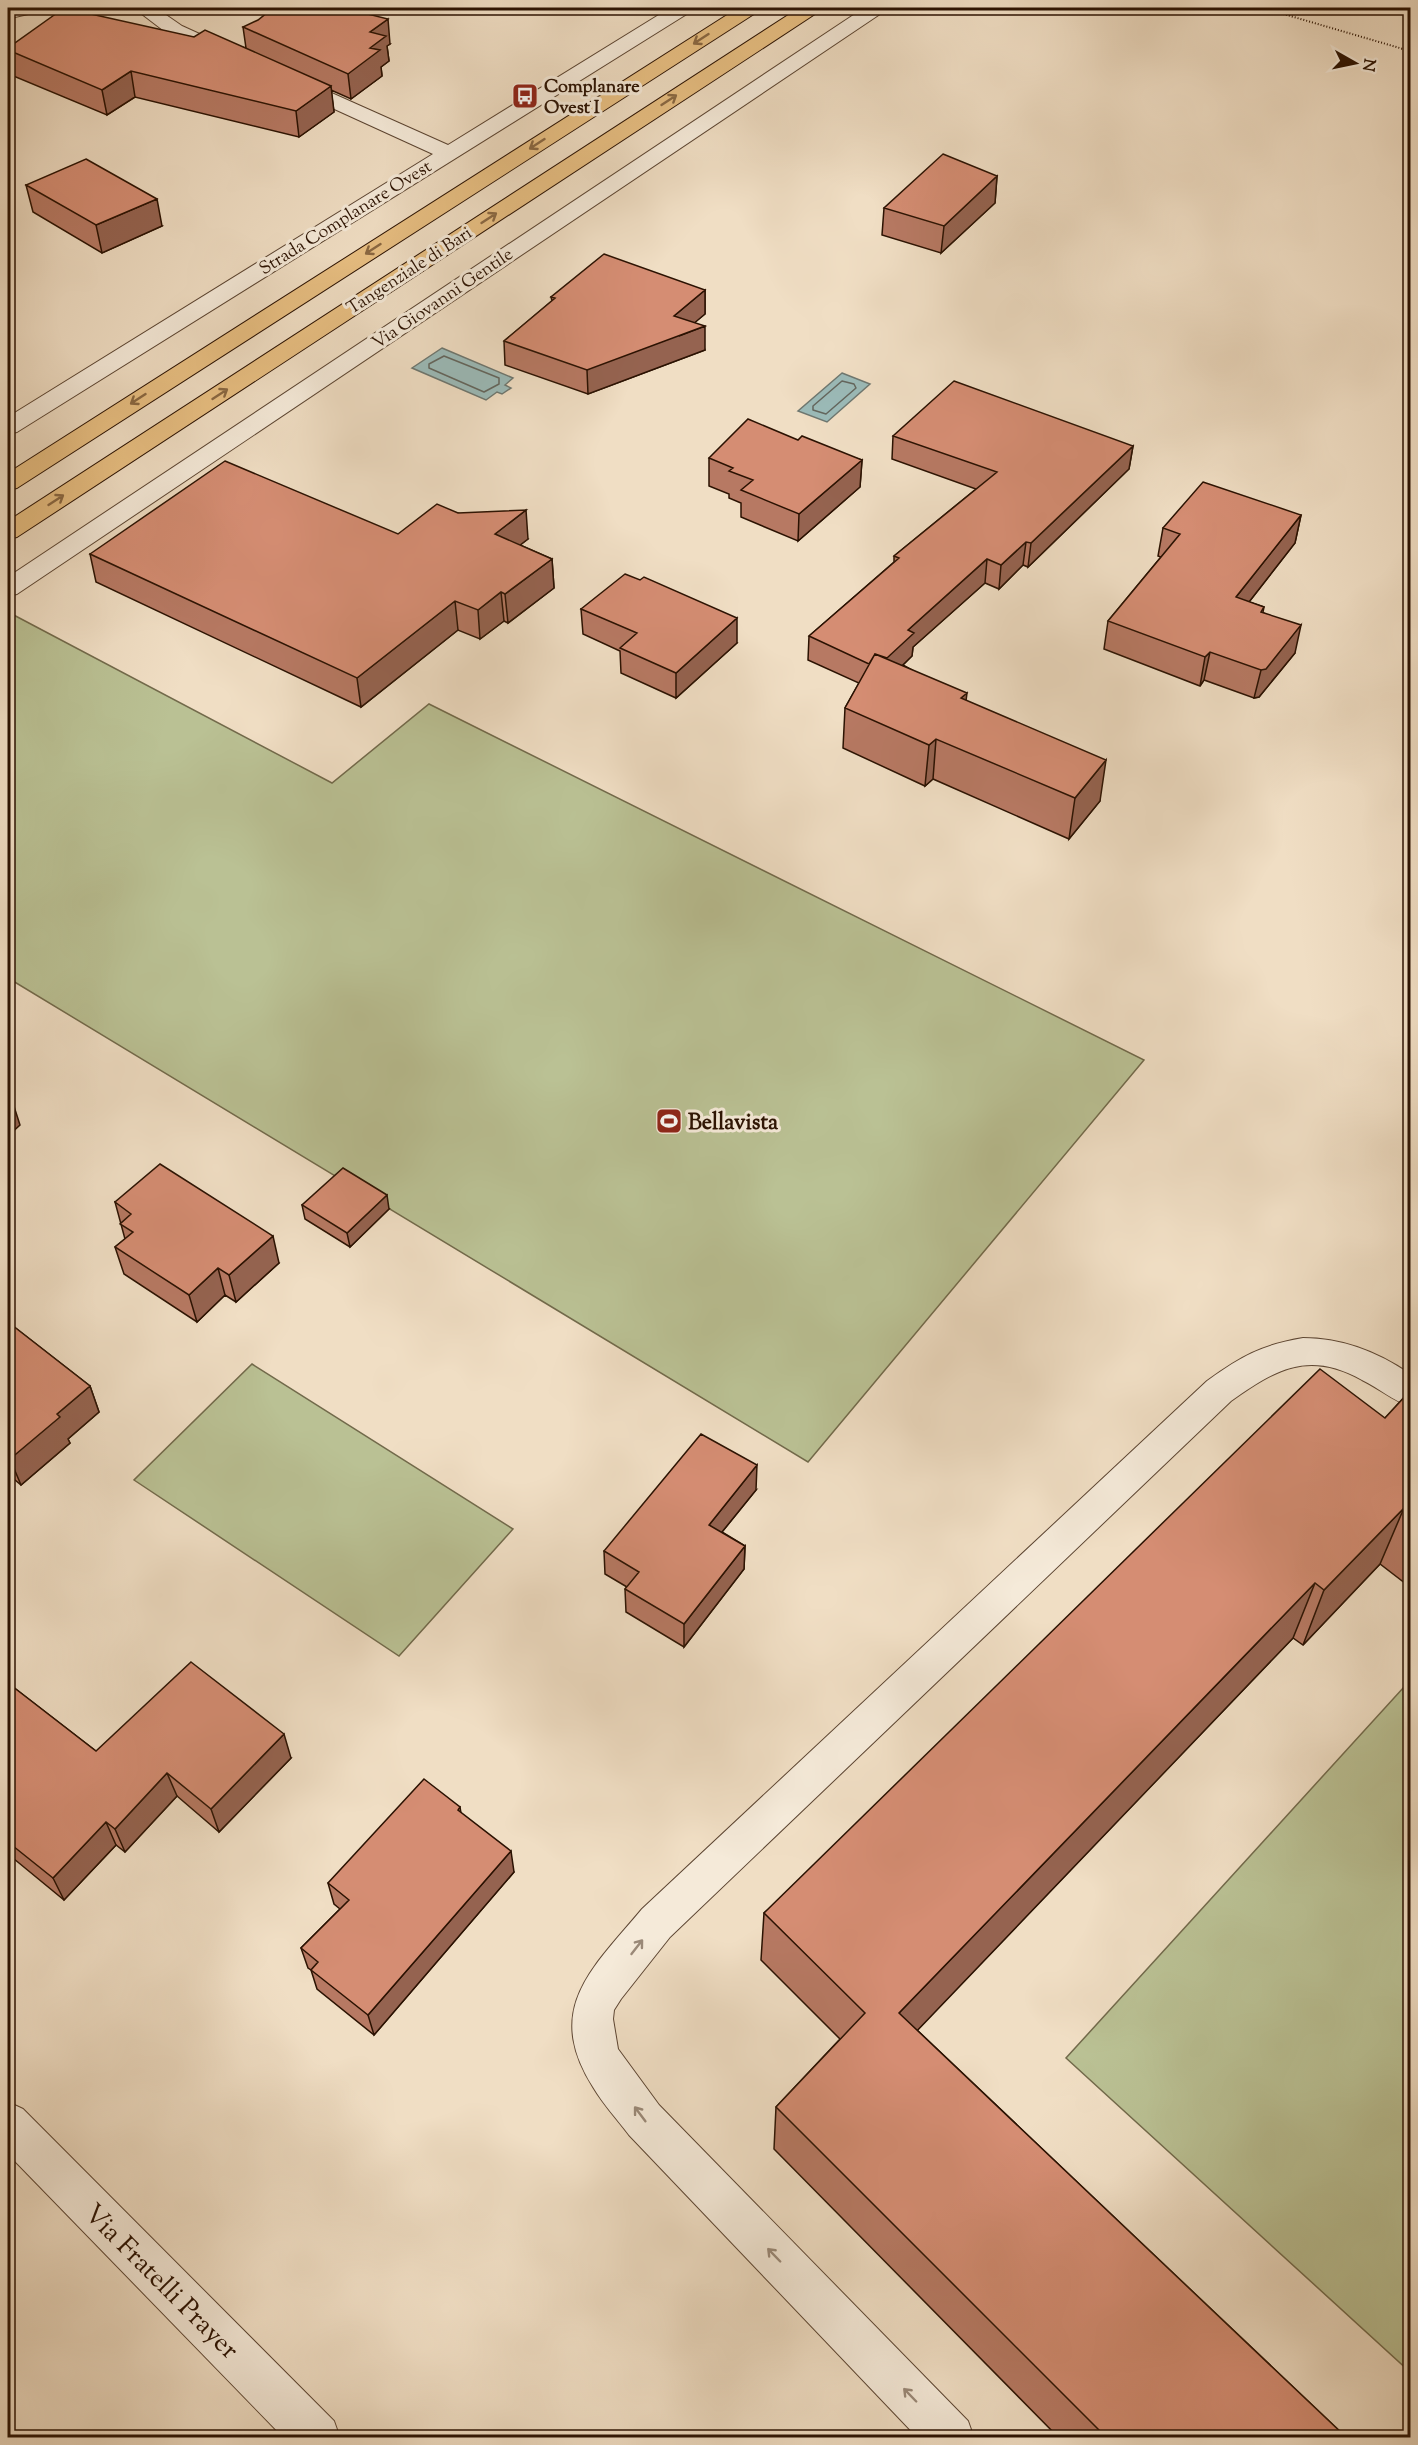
<svg xmlns="http://www.w3.org/2000/svg" width="1418" height="2445" font-family="'Sorts Mill Goudy',serif">
	<rect width="100%" height="100%" fill="#f0dec4"/>
	<filter id="stains"><feTurbulence type="fractalNoise" baseFrequency=".00333" numOctaves="4"/><feColorMatrix values="0 0 0 0 .2 0 0 0 0 .09 0 0 0 0 .02 0 0 0 .5 -.17"/></filter>
	<radialGradient id="worn" r=".72"><stop offset=".6" stop-color="#630" stop-opacity="0"/><stop offset="1" stop-color="#630" stop-opacity=".3"/></radialGradient>
	<path fill="#bac194" stroke="#726a4b" stroke-width="1.5" d="M8,612L332,783L429,704L1144,1060L808,1462L8,978Z
		M252,1364L513,1529L399,1656L134,1480Z
		M1404,1687L1410,1692V2372L1066,2058Z"/>
	<path fill="#9bbbb9" stroke="#6e7770" stroke-width="1.5" d="M442,348L513,378L505,385L511,388L502,394L497,392L486,400L412,368Z
		M842,373L870,384L827,422L798,411Z"/>
	<g fill="none" stroke-linecap="round" stroke-linejoin="round">
		<path stroke="#63665e" stroke-width="1.5" d="M444,356L499,378V384L484,392L429,368V364Z
			M842,381L854,384L856,388L826,414L813,410V406Z"/>
		<defs>
			<path id="minor" d="M8,8H40L37,12L15,17L8,15Z
				M134,8H156L182,26L237,51L240,55L237,59H223L168,34Z
				M670,8H693L690,12L17,432L8,434V417L433,154L284,86L281,82L284,78H298L448,145Z
				M864,8H886L883,12L17,594L8,596V577Z
				M1303,1338C1342,1338 1378,1352 1410,1374V1406C1393,1401 1379,1388 1362,1380C1309,1350 1276,1369 1231,1401L670,1937L621,1999L614,2010L613,2019L618,2049L659,2105L968,2421L974,2438H918L629,2135C617,2119 603,2104 593,2087C543,2008 593,1968 642,1909L1207,1381C1240,1357 1261,1345 1303,1338Z
				M8,2102L23,2109L334,2421L340,2438H284L8,2154Z"/>
			<path id="highway" d="M738,8H760L757,12L17,488L8,490V473Z
				M799,8H821L818,12L17,537L8,539V521Z"/>
		</defs>
		<use href="#minor" stroke="#5c4532" stroke-width="2"/>
		<use href="#highway" stroke="#2b1202" stroke-width="2"/>
		<path stroke="#2b1202" stroke-width="2" stroke-dasharray="1 2" stroke-linecap="butt" d="M1263,8L1410,51"/>
		<use href="#minor" fill="#f5ead9" fill-rule="evenodd"/>
		<use href="#highway" fill="#e8bf82" fill-rule="evenodd"/>
	</g>
	<path fill="#b77963" stroke="#2b1202" stroke-width="1.5" d="M243,27L390,44L387,46L389,61L381,67L382,76L351,99L331,90L334,112L299,137L135,97L107,115L11,75L8,60V48L194,37L246,48Z
		M997,176L995,203L941,253L882,235L884,208Z
		M26,185L162,226L102,253L33,212Z
		M705,290V314L695,322L705,350L588,394L505,365L504,341L552,301L551,297Z
		M893,436L1133,446L1129,469L1028,567L1023,565L999,589L985,583L913,647L912,656L903,665L966,701L1100,801L1069,839L933,779L925,786L843,748L845,708L859,683L808,660L809,636L894,562V556L976,489L892,459Z
		M798,440L862,460L860,487L798,541L741,517V503L729,498V494L709,486V458Z
		M458,513L528,539L520,545L552,559L554,588L508,623L504,621L480,639L458,630L361,707L96,582L90,554L398,534Z
		M1301,515L1295,543L1249,602L1264,607L1263,612L1295,653L1259,697L1254,698L1204,680L1200,686L1104,649L1108,621L1161,557L1158,556L1163,528Z
		M581,609L737,643L676,698L621,673L620,651L583,634Z
		M115,1202L279,1263L236,1302L225,1295L197,1322L124,1274L115,1247L125,1239Z
		M302,1205L389,1209L350,1247L305,1219Z
		M8,1322L90,1386L99,1412L68,1439L70,1443L21,1485L8,1474Z
		M1410,1391V1587L1380,1564L1303,1645L1293,1638L917,2030L1347,2438H1059L774,2149L776,2107L840,2039L761,1960L764,1913L1385,1418Z
		M756,1490L722,1532L745,1546L744,1569L684,1647L626,1612L625,1589L627,1587L605,1574L604,1551Z
		M8,1683L96,1751L291,1758L219,1832L177,1796L125,1852L116,1845L64,1900L8,1854Z
		M460,1807L461,1813L514,1872L374,2035L317,1989L311,1970L308,1968L301,1948L340,1909L334,1904L328,1883Z"/>
	<path fill="#956350" stroke="#2b1202" stroke-width="1.5" d="M388,19L390,44L387,46L389,61L381,67L382,76L351,99L348,74L370,48V32Z
		M131,71L135,97L107,115L102,90Z
		M331,86L334,112L299,137L296,111Z
		M997,176L995,203L941,253L944,226Z
		M157,199L162,226L102,253L96,225Z
		M705,290V314L679,336L705,326V350L588,394L587,370L674,316Z
		M1133,446L1129,469L1028,567L1031,543Z
		M862,460L860,487L798,541L799,514Z
		M526,510L528,539L497,563L495,534Z
		M1301,515L1295,543L1231,625L1236,597Z
		M1026,542L1023,565L999,589L1001,565Z
		M552,559L554,588L508,623L505,594Z
		M987,559L985,583L913,647L912,656L876,691L877,667L908,630Z
		M501,592L504,621L480,639L478,610Z
		M455,601L458,630L361,707L357,678Z
		M737,618V643L676,698V673Z
		M1301,625L1295,653L1259,697L1254,698L1261,670Z
		M1210,652L1204,680L1200,686L1205,657Z
		M967,693L962,733L961,698Z
		M936,739L933,779L925,786L929,745Z
		M1106,760L1100,801L1069,839L1075,798Z
		M11,1097L20,1125L8,1136V1100Z
		M387,1195L389,1209L350,1247L347,1233Z
		M273,1236L279,1263L236,1302L229,1275Z
		M218,1268L225,1295L197,1322L189,1295Z
		M90,1386L99,1412L68,1439L70,1443L21,1485L10,1459L57,1414Z
		M757,1465L756,1490L709,1548V1525Z
		M1404,1508L1380,1564L1303,1645L1324,1590Z
		M745,1546L744,1569L684,1647V1624Z
		M1315,1583L1293,1638L891,2058L899,2013Z
		M284,1734L291,1758L219,1832L211,1809Z
		M167,1773L177,1796L125,1852L115,1829Z
		M106,1822L116,1845L64,1900L53,1878Z
		M511,1851L514,1872L374,2035L368,2015Z"/>
	<path fill="#d58d73" stroke="#2b1202" stroke-width="1.5" d="M64,8L194,37L205,30L331,86L296,111L131,71L102,90L8,50V48Z
		M273,8H344L388,19L370,32L386,36L370,48L380,50L348,74L243,27L258,20Z
		M943,154L997,176L944,226L884,208Z
		M86,159L157,199L96,225L26,185Z
		M604,254L705,290L674,316L705,326L587,370L504,341L555,298L551,297Z
		M954,381L1133,446L1031,543L1026,542L1001,565L987,559L908,630L914,633L887,658L875,654L869,664L809,636L899,558L894,556L997,472L893,436Z
		M748,419L798,440L802,436L862,460L799,514L741,490L753,480L729,471L733,468L709,458Z
		M225,461L398,534L437,504L458,513L526,510L495,534L552,559L505,594L501,592L478,610L455,601L357,678L90,554Z
		M1203,482L1301,515L1236,597L1264,607L1261,612L1301,625L1266,669L1261,670L1210,652L1205,657L1108,621L1180,534L1163,528Z
		M625,574L640,580L644,577L737,618L676,673L620,648L637,633L581,609Z
		M875,654L967,693L961,698L1106,760L1075,798L936,739L929,745L845,708Z
		M160,1164L273,1236L229,1275L218,1268L189,1295L115,1247L133,1232L120,1224L131,1214L115,1202Z
		M343,1168L387,1195L347,1233L302,1205Z
		M8,1322L90,1386L57,1414L60,1417L10,1459L8,1457Z
		M1320,1369L1385,1418L1410,1391V1513L1404,1508L1324,1590L1315,1583L899,2013L1347,2438H1107L776,2107L865,2013L764,1913Z
		M701,1434L757,1465L709,1525L745,1546L684,1624L625,1589L639,1572L604,1551Z
		M191,1662L284,1734L211,1809L167,1773L115,1829L106,1822L53,1878L8,1842V1683L96,1751Z
		M424,1779L460,1807L458,1810L511,1851L368,2015L311,1970L318,1962L301,1948L349,1900L328,1883Z"/>
	<defs><path id="oneway-shaft" d="M-6 0H5M1.5-3L5.5 0L1.5 3" fill="none" stroke-width="1.6" stroke-linecap="round" stroke-linejoin="round" transform="scale(1.5)"/></defs>
	<g stroke="#8a6842">
		<use href="#oneway-shaft" transform="translate(701 39) rotate(147)"/>
		<use href="#oneway-shaft" transform="translate(669 100) rotate(-33)"/>
		<use href="#oneway-shaft" transform="translate(537 144) rotate(147)"/>
		<use href="#oneway-shaft" transform="translate(489 218) rotate(-33)"/>
		<use href="#oneway-shaft" transform="translate(373 249) rotate(147)"/>
		<use href="#oneway-shaft" transform="translate(220 394) rotate(-33)"/>
		<use href="#oneway-shaft" transform="translate(138 399) rotate(147)"/>
		<use href="#oneway-shaft" transform="translate(56 500) rotate(-33)"/>
	</g>
	<g stroke="#9a8978">
		<use href="#oneway-shaft" transform="translate(637 1947) rotate(-52)"/>
		<use href="#oneway-shaft" transform="translate(640 2114) rotate(-127)"/>
		<use href="#oneway-shaft" transform="translate(774 2255) rotate(-134)"/>
		<use href="#oneway-shaft" transform="translate(910 2395) rotate(-134)"/>
	</g>
	<defs>
		<symbol id="bus-square" viewBox="-11 -11 22 22"><rect x="-9" y="-9" width="18" height="18" rx="4" fill="#8f2418" stroke="#f5ead9"/><path d="M-5-6H5V4H4V6H2V4H-2V6H-4V4H-5ZM-3.5-4V0h7V-4ZM-3.5 1.2v1.5H-2V1.2ZM2 1.2v1.5H3.5V1.2Z" fill="#fff"/></symbol>
		<symbol id="stadium-square" viewBox="-11 -11 22 22"><rect x="-9" y="-9" width="18" height="18" rx="4" fill="#8f2418" stroke="#f5ead9"/><path d="M0-5a6.5 5 0 1 0 0 10a6.5 5 0 1 0 0-10ZM-3.5-1.8h7v3.6h-7Z" fill="#fff"/></symbol>
	</defs>
	<g fill-rule="evenodd">
		<use href="#bus-square" x="510" y="81" width="30" height="30"/>
		<use href="#stadium-square" x="654" y="1106" width="30" height="30"/>
	</g>
	<g text-anchor="middle" stroke-width="6" stroke-linejoin="round" paint-order="stroke">
		<g font-size="18" font-weight="bold" fill="#2b1202" stroke="#f5ead9" text-anchor="start">
			<text x="544" y="92">Complanare<tspan x="544" dy="21">Ovest I</tspan></text>
		</g>
		<g font-size="18" fill="#2b1202" stroke="#f5ead9">
			<text transform="translate(345 217) rotate(-32)" y="6">Strada Complanare Ovest</text>
			<text transform="translate(409 270) rotate(-33)" y="6">Tangenziale di Bari</text>
			<text transform="translate(442 298) rotate(-34)" y="6">Via Giovanni Gentile</text>
		</g>
		<g font-size="22" font-weight="bold" fill="#2b1202" stroke="#f5ead9" text-anchor="start">
			<text x="688" y="1129">Bellavista</text>
		</g>
		<g font-size="27" fill="#2b1202" stroke="#f5ead9">
			<text transform="translate(162 2281) rotate(45)" y="9">Via Fratelli Prayer</text>
		</g>
	</g>
	<rect width="1418" height="2445" fill="none" stroke="#f0dec4" stroke-width="30"/>
	<rect x="9" y="9" width="1400" height="2427" fill="none" stroke="#2b1202" stroke-width="3"/>
	<rect x="15" y="15" width="1388" height="2415" fill="none" stroke="#2b1202" stroke-width="1.5"/>
	<g transform="translate(1355 63) rotate(99)" stroke="#f5ead9" stroke-width="4.5" paint-order="stroke">
	<path d="M0-4.5L10 22L0 15L-10 22Z" fill="#2b1202"/>
	<text y="-9" font-size="16" font-weight="bold" text-anchor="middle" fill="#2b1202">N</text>
	</g>
	<rect width="100%" height="100%" filter="url(#stains)"/>
	<rect width="100%" height="100%" fill="url(#worn)"/>
</svg>
